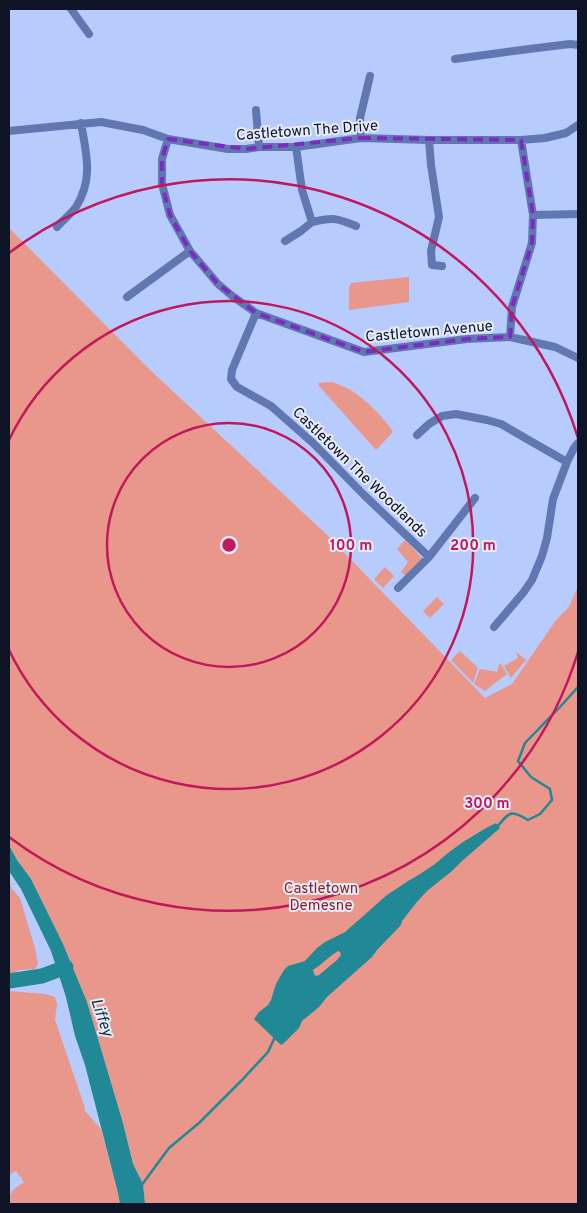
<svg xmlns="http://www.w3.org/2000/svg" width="587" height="1213" font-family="Overpass,sans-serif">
	<rect width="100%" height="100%" fill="#b7cbfd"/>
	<path fill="#e9968b" d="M9,228L149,369L325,533L485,698L512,684L556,620L569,607L578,586V1204H145L143,1184L133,1164L123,1123L87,1002L63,944L31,879L17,860L9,845Z
		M409,277V302L349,310V288L351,283Z
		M332,382C337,384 342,386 347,388C362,396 384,417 393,432L376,450L319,386L318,383Z
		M405,540L423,559L406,576L401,572L408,562L397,549Z
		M385,567L394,576L383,588L374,579Z
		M437,597L444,604L430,618L423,611Z
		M460,651L478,668L473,683L451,660Z
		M516,652L526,660L511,678L504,666L518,658Z
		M499,664L502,665L507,674L485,691L474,684L480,669L497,672Z
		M9,876L11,888L20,898L35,948L38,964L35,969L19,970L9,976Z
		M9,991L45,994L55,997L57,1004L55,1020L84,1105L85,1111L101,1129L118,1193L120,1204H9C9,1191 14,1189 24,1182L16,1171L9,1175Z"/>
	<path fill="#218895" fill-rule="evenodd" d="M496,823L500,828L462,861L452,871L427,891L416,903L402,921L401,925L377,950L372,957L327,997L319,1007L302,1021L299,1028L284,1043L281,1045L254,1019L259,1012L268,1005L271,1000L276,984L284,970L288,966L305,961L317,948L325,942L345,932L387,895L408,881L420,874L435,864L448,853L463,842L486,828ZM338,951L340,952L341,955L337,960L319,975L316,976L314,974L313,970C315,968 318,967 320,965C326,960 331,955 338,951Z
		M9,845L17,860L31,879L63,944L87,1002L123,1123L133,1164L143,1184L145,1204H120L118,1193L85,1065L75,1036L66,997L51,951L21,889L9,871Z"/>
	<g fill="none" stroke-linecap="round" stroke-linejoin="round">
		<path stroke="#218895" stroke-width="2.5" d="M497,827C510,812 510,809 528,820L540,814L552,800L550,789L531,777L518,761L525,743L559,708L578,687
			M141,1186L169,1148L199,1123L242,1080L268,1052L275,1037"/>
		<path stroke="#218895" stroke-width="15" d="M9,981L42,976L66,967"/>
		<path stroke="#6177b2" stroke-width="8" d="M71,9L89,34
			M455,59L529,49L570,44L578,45
			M256,110L259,147
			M9,131L101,122L143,130L168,139L228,149H246L259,147H296L361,138L429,140H521L545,138L566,133L578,125
			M361,138L360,118L370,76
			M168,139L162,159V184L170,215L190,251L207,271L218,284L231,295L256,313L364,352L467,339L510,337L555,347L578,358
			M429,140L431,165L439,217L431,251L432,265L442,266
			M296,147L302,190L312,222C333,217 337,218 356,226
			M533,215L578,214
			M57,227C63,220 71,214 76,207C94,178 86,153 81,123
			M285,241L301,231L312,222
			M127,297L190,251
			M256,313L232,370L231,379L237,387L271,406L313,443L364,495L429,557L475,498
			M510,337L512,307L532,243L533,215L521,140
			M417,435L429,424L442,416L456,414L487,420L501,424L567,462
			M398,588L429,557
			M494,627L523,593L532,580L542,556L547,538L553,499L567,462L574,448L578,443"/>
	</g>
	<path fill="none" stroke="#7b2cbf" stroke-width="4" stroke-dasharray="10 6" stroke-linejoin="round" d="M361,138L521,140L533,215L532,243L512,307L510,337L467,339L364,352L256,313L218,284L190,251L170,215L162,184V159L168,139L246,149Z"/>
	<g fill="none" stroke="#c2185b" stroke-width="2.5">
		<circle cx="229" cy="545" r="122"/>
		<path d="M9 440A244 244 0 1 1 9 650"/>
		<path d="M578 652A365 365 0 0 1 9 837M9 253A365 365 0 0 1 578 438"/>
	</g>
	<g text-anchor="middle" stroke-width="4" stroke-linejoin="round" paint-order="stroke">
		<g font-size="15" fill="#0e1426" stroke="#e6ecfc">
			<text transform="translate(307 130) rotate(-4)" y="5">Castletown The Drive</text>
			<text transform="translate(429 331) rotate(-5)" y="5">Castletown Avenue</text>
			<text transform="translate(360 472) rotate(44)" y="5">Castletown The Woodlands</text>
		</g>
		<g font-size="15" fill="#8c1f1a" stroke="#e6ecfc">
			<text x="321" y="893">Castletown<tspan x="321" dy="17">Demesne</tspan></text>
		</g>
		<g font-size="16" font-style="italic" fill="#163338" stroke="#e6ecfc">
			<text transform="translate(103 1017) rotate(71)" y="6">Liffey</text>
		</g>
	</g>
	<circle cx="229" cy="545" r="8" fill="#c2185b" stroke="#e6ecfc" stroke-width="2.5"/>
	<g font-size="15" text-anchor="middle" font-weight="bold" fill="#c2185b" stroke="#e6ecfc" stroke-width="4" stroke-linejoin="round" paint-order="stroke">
		<text x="351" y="550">100 m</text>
		<text x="473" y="550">200 m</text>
		<text x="487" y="808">300 m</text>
	</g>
	<rect width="587" height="1213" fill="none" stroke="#0e1426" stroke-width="20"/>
</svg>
